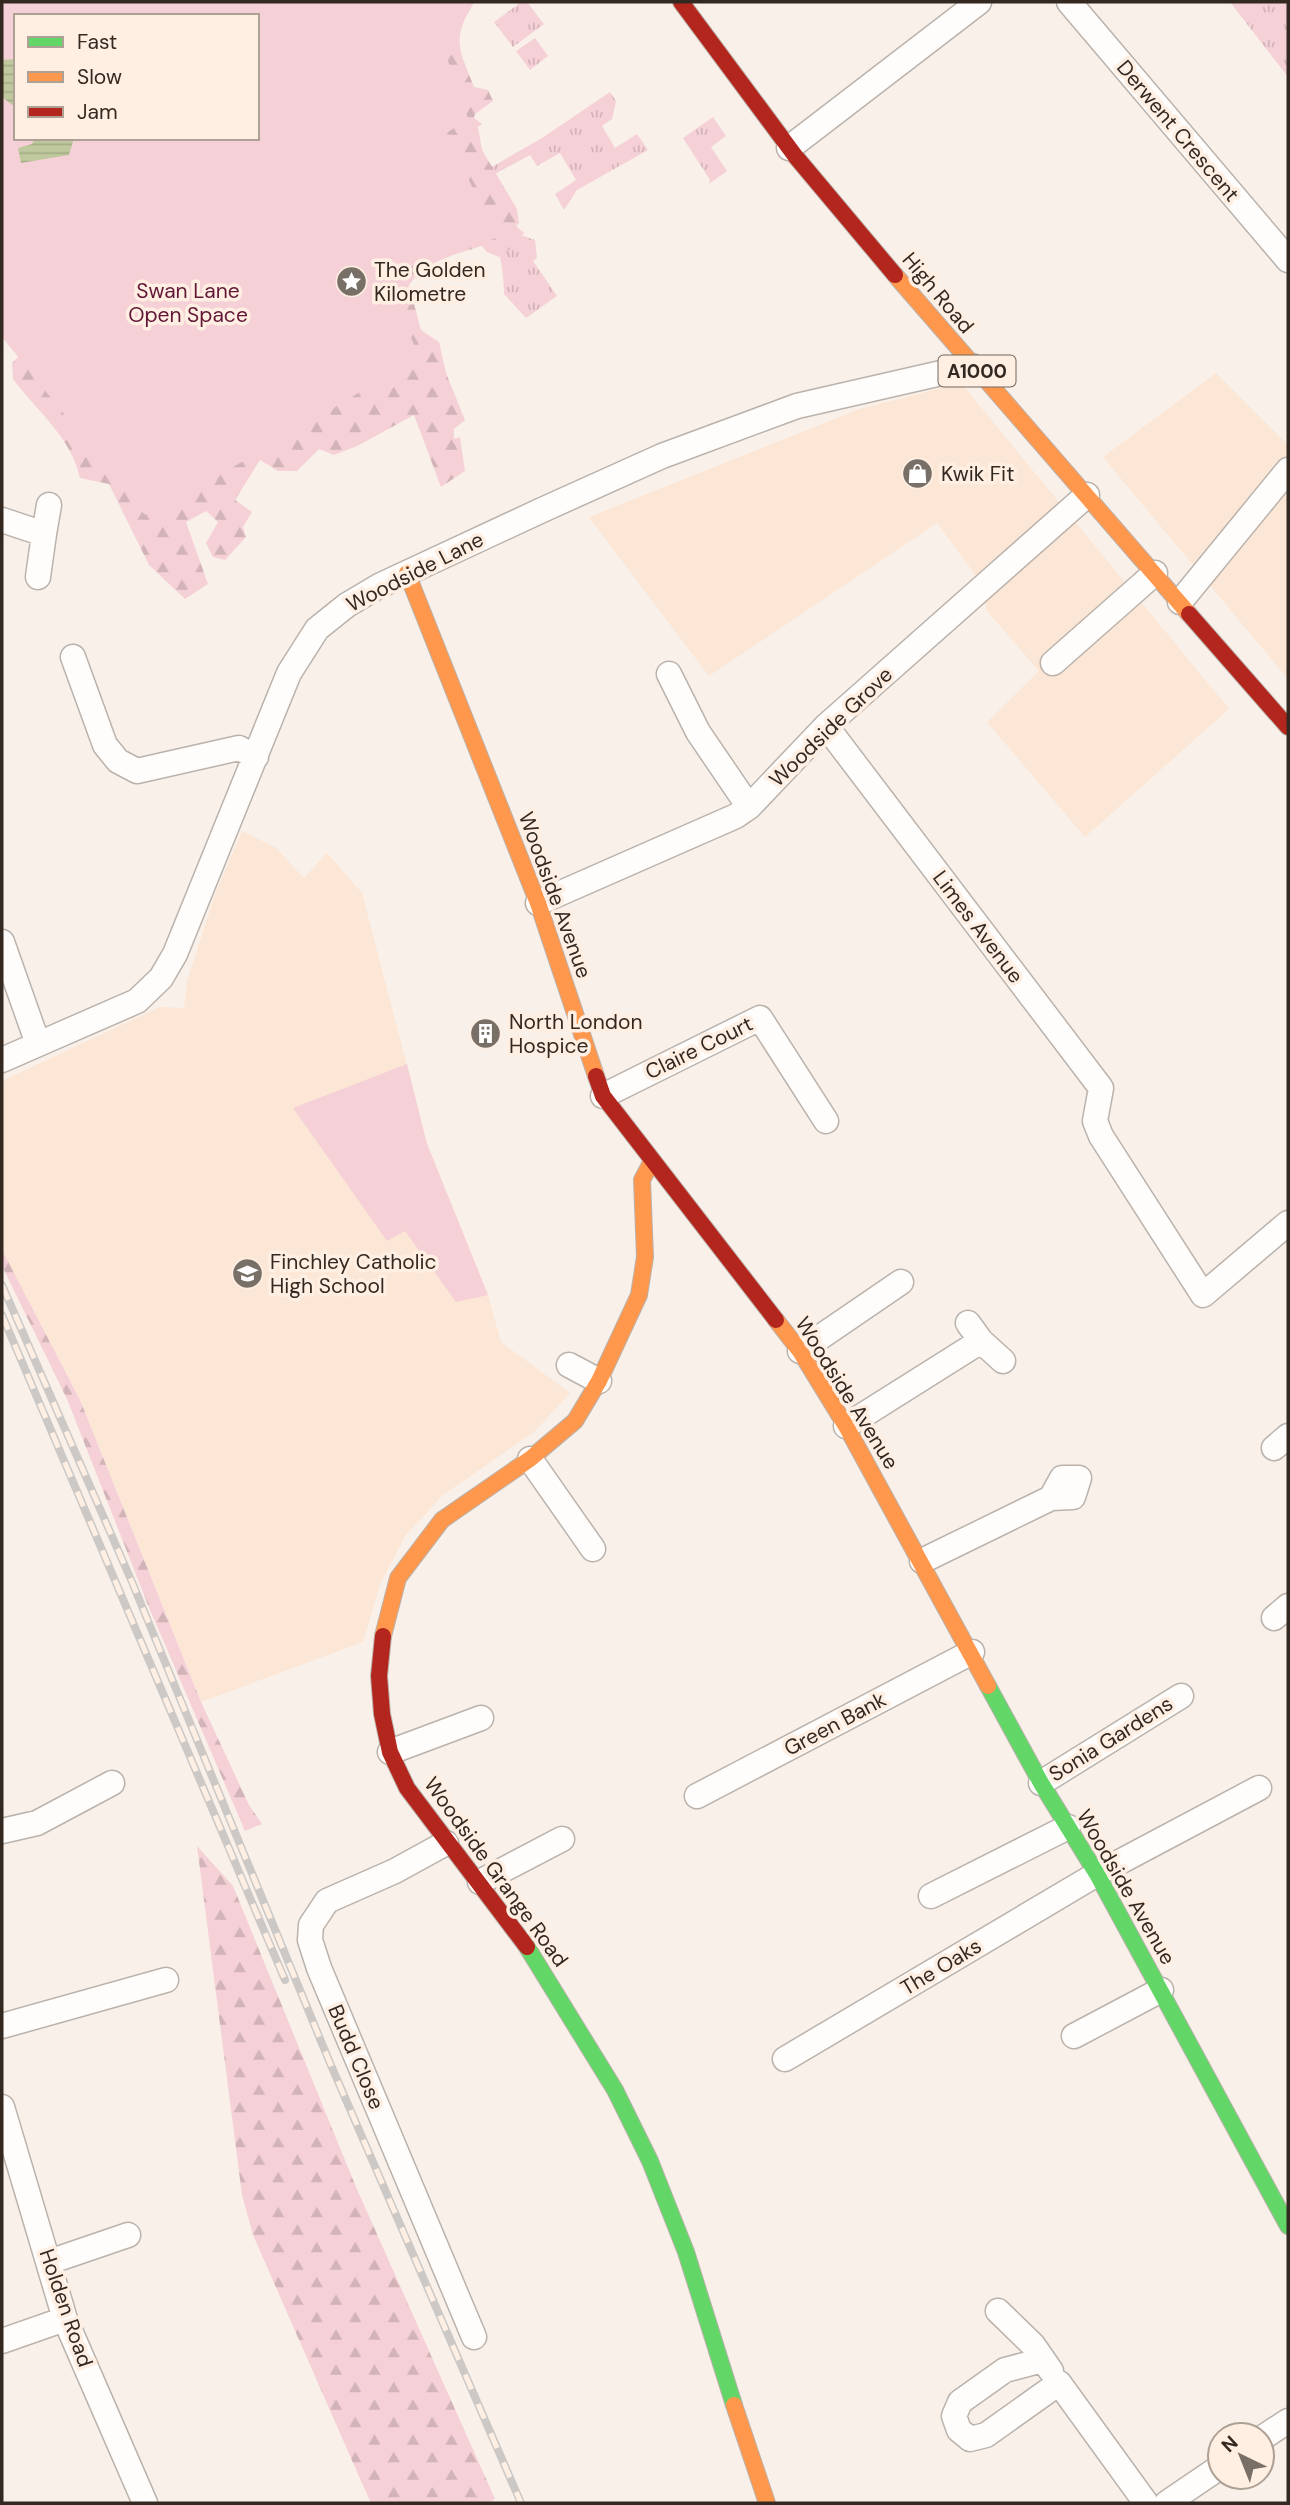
<svg xmlns="http://www.w3.org/2000/svg" width="1290" height="2505" font-family="'DM Sans',sans-serif">
	<defs>
		<pattern id="grass-tufts" width="24" height="20" patternUnits="userSpaceOnUse" patternTransform="scale(1.75)"><rect width="24" height="20" fill="#f5d1d7"/><path d="M3 7l-1-3M5 7V3M7 7l1-3M15 17l-1-3M17 17v-4M19 17l1-3" fill="none" stroke="#d2b3b8"/></pattern>
		<pattern id="forest-firs" width="22" height="20" patternUnits="userSpaceOnUse" patternTransform="scale(1.75)"><rect width="22" height="20" fill="#f5d1d7"/><path d="M5 1l3.5 6h-7zM16 11l3.5 6h-7z" fill="#d2b3b8"/></pattern>
		<pattern id="water-rules" width="6" height="5" patternUnits="userSpaceOnUse" patternTransform="scale(1.75)"><rect width="6" height="5" fill="#c0c89d"/><path d="M0 2.5h6" fill="none" stroke="#a5ac87"/></pattern>
	</defs>
	<rect width="100%" height="100%" fill="#f9f0e9"/>
	<path fill="#fce6d5" d="M1216,373L1288,445V679L1103,457Z
		M961,383L1229,709L1085,837L987,722L1039,671L987,611L979,580L937,523L709,676L589,517L860,409Z
		M242,831L276,848L304,878L327,853L362,893L427,1143L488,1295L501,1342L570,1393L535,1431L443,1495L405,1536L380,1584L363,1642L201,1702L80,1400L3,1253L2,1081L160,1007L184,1008L187,981L216,892Z"/>
	<path fill="url(#grass-tufts)" d="M521,2H527L544,24L513,47L494,22Z
		M1230,2H1288V77Z
		M535,38L548,56L530,70L516,51Z
		M610,92L616,101L612,119L602,126L615,148L637,134L648,150L577,190L564,210L555,194L576,180L560,153L537,166L530,155L495,174L518,234L535,240L537,258L533,261L557,296L526,318L504,294C503,246 489,223 469,180L542,138Z
		M713,117L726,136L711,147L727,171L709,184L710,180L683,138Z"/>
	<path fill="url(#forest-firs)" d="M252,2H474C451,41 459,47 474,87L488,90L493,101L475,114L474,118L482,124L478,127L482,150L517,209L519,223L516,226L524,233L508,251L499,257L487,252L482,246C456,254 425,261 409,285L421,330L439,342L446,373L465,420L454,429V439L460,437L465,471L441,487L414,415L357,446L334,455L319,449L297,471H278L260,460L235,500L252,512L243,527L246,537L225,560L213,557L206,543L218,522L206,511L186,522L208,584L185,599L149,565L109,484L80,478C72,438 36,410 13,379L12,363L39,337L2,202L262,389L257,16Z
		M2,1250L80,1400L201,1702L249,1805L262,1824L245,1831L148,1605L67,1399L2,1266Z
		M197,1846L233,1886L356,2187L495,2499L489,2503H371L361,2481L253,2235L242,2195Z"/>
	<path fill="#f5d1d7" fill-rule="evenodd" d="M2,2H474L459,28L441,41L468,118L447,133L496,238L384,275L419,356L273,445L145,515L2,337ZM16,16H257V138H16Z
		M407,1064L427,1144L488,1295L456,1302L405,1231L387,1241L293,1108Z"/>
	<path fill="url(#water-rules)" d="M16,59V108L2,97V60Z
		M35,138H74L69,155L21,163L18,148L32,144Z"/>
	<g fill="none" stroke-linecap="round" stroke-linejoin="round">
		<defs>
			<path id="street" d="M1069,2L1288,260
				M789,148L979,2
				M2,520L44,534L38,577
				M44,534L49,505
				M1180,602L1288,470
				M73,657L105,745L118,761L137,771L239,748L256,757
				M1053,663L1155,573
				M669,674L698,732L749,807
				M826,726L1101,1088L1095,1121L1101,1136L1203,1295L1288,1223
				M538,903L736,816L749,807L826,726L1087,495
				M2,942L38,1044
				M2,1060L137,1001L161,978L175,954L289,673L317,629L347,605L379,586L540,511L662,456L797,406L972,366
				M603,1096L760,1018L826,1121
				M968,1323L981,1341L1003,1361
				M800,1351L901,1282
				M569,1365L599,1381
				M846,1426L981,1341
				M1274,1448L1288,1436
				M530,1459L593,1549
				M922,1561L1051,1498L1062,1478H1079L1073,1497L1051,1498
				M1274,1618L1288,1606
				M390,1752L481,1718
				M1041,1783L1181,1696
				M697,1796L972,1652
				M2,1831L37,1823L112,1783
				M446,1843L395,1871L327,1901L311,1925L310,1940L319,1968L474,2337
				M480,1882L562,1839
				M931,1896L1068,1827
				M2,2026L166,1980
				M1074,2036L1161,1990
				M785,2059L1097,1874L1259,1788
				M2,2107L65,2319L145,2503
				M49,2262L128,2235
				M998,2311L1033,2345L1051,2371
				M2,2341L65,2319
				M1043,2360L1005,2370L960,2402L954,2416L959,2430L970,2439L986,2435L1059,2383L1146,2503
				M1262,2438L1288,2421
				M1167,2503L1220,2467"/>
			<path id="fast" d="M988,1686L1041,1783L1097,1874L1288,2226
				M527,1947L615,2090L650,2161L686,2252L734,2405"/>
			<path id="slow" d="M895,275L1189,614
				M407,573L538,903L596,1076
				M776,1320L800,1351L846,1426L988,1686
				M383,1636L398,1578L442,1520L530,1459L575,1421L599,1381L639,1295L645,1257L642,1180L652,1161
				M734,2405L767,2503"/>
			<path id="jam" d="M681,2L796,157L895,275
				M1189,614L1288,727
				M596,1076L603,1096L776,1320
				M383,1636L379,1676L382,1714L390,1752L407,1788L527,1947"/>
		</defs>
		<use href="#street" stroke="#bab2ab" stroke-width="27"/>
		<use href="#fast" stroke="#bab2ab" stroke-width="18"/>
		<use href="#slow" stroke="#bab2ab" stroke-width="18"/>
		<use href="#jam" stroke="#bab2ab" stroke-width="18"/>
		<use href="#street" stroke="#fefdfc" stroke-width="24"/>
		<use href="#fast" stroke="#63d668" stroke-width="16"/>
		<use href="#slow" stroke="#ff974d" stroke-width="16"/>
		<use href="#jam" stroke="#b3261e" stroke-width="16"/>
		<defs>
			<path id="rail" d="M2,1285L132,1582L330,2063L521,2503
				M2,1315L285,1980"/>
		</defs>
		<use href="#rail" stroke="#cbc8c6" stroke-width="8"/>
		<use href="#rail" stroke="#ffefe3" stroke-width="5" stroke-dasharray="16" stroke-linecap="butt"/>
	</g>
	<defs>
		<symbol id="sight-disc" viewBox="-11 -11 22 22"><circle r="9.5" fill="#786f67" stroke="#ffefe3"/><path d="M0-6L1.8-2.2L6-1.7L2.9 1.2L3.7 5.4L0 3.3L-3.7 5.4L-2.9 1.2L-6-1.7L-1.8-2.2Z" fill="#fff"/></symbol>
		<symbol id="shop-disc" viewBox="-11 -11 22 22"><circle r="9.5" fill="#786f67" stroke="#ffefe3"/><path d="M-5-2.5h2.3a2.7 3.5 0 0 1 5.4 0H5L5.5 6h-11ZM-1.5-2.5h3a1.5 2.3 0 0 0-3 0Z" fill="#fff"/></symbol>
		<symbol id="building-disc" viewBox="-11 -11 22 22"><circle r="9.5" fill="#786f67" stroke="#ffefe3"/><path d="M-4-6H4V6H1V3H-1V6H-4ZM-2.5-4.3h1.7v1.8h-1.7ZM.8-4.3h1.7v1.8H.8ZM-2.5-1h1.7V.8h-1.7ZM.8-1h1.7V.8H.8Z" fill="#fff"/></symbol>
		<symbol id="school-disc" viewBox="-11 -11 22 22"><circle r="9.5" fill="#786f67" stroke="#ffefe3"/><path d="M0-5L7-2L0 1L-7-2ZM-4 1L0 2.5L4 1V4Q0 6-4 4Z" fill="#fff"/></symbol>
	</defs>
	<g fill-rule="evenodd">
		<use href="#sight-disc" x="334" y="264" width="35" height="35"/>
		<use href="#shop-disc" x="900" y="456" width="35" height="35"/>
		<use href="#building-disc" x="468" y="1016" width="35" height="35"/>
		<use href="#school-disc" x="230" y="1256" width="35" height="35"/>
	</g>
	<g text-anchor="middle" stroke-width="7" stroke-linejoin="round" paint-order="stroke">
		<rect fill="#ffefe3" stroke="#70645b" stroke-width="2" x="938.5" y="355.5" width="77" height="31" rx="5"/>
		<g font-size="19" font-weight="bold" fill="#332921">
			<text x="977" y="378">A1000</text>
		</g>
		<g font-size="21" fill="#332921" stroke="#ffefe3">
			<text transform="translate(1178 131) rotate(50)" y="7">Derwent Crescent</text>
			<text transform="translate(938 293) rotate(50)" y="7">High Road</text>
			<text transform="translate(415 572) rotate(-27)" y="7">Woodside Lane</text>
			<text transform="translate(831 727) rotate(-44)" y="7">Woodside Grove</text>
			<text transform="translate(555 895) rotate(70)" y="7">Woodside Avenue</text>
			<text transform="translate(978 927) rotate(53)" y="7">Limes Avenue</text>
			<text transform="translate(699 1048) rotate(-26)" y="7">Claire Court</text>
			<text transform="translate(847 1393) rotate(58)" y="7">Woodside Avenue</text>
			<text transform="translate(835 1724) rotate(-28)" y="7">Green Bank</text>
			<text transform="translate(1111 1739) rotate(-32)" y="7">Sonia Gardens</text>
			<text transform="translate(496 1872) rotate(54)" y="7">Woodside Grange Road</text>
			<text transform="translate(1126 1887) rotate(60)" y="7">Woodside Avenue</text>
			<text transform="translate(941 1967) rotate(-31)" y="7">The Oaks</text>
			<text transform="translate(356 2057) rotate(67)" y="7">Budd Close</text>
			<text transform="translate(66 2308) rotate(71)" y="7">Holden Road</text>
		</g>
		<g font-size="21" fill="#332921" stroke="#ffefe3" text-anchor="start">
			<text x="374" y="277">The Golden<tspan x="374" dy="24">Kilometre</tspan></text>
			<text x="941" y="481">Kwik Fit</text>
			<text x="509" y="1029">North London<tspan x="509" dy="24">Hospice</tspan></text>
			<text x="270" y="1269">Finchley Catholic<tspan x="270" dy="24">High School</tspan></text>
		</g>
		<g font-size="21" fill="#611636" stroke="#ffefe3">
			<text x="188" y="298">Swan Lane<tspan x="188" dy="24">Open Space</tspan></text>
		</g>
	</g>
	<rect width="1290" height="2505" fill="none" stroke="#332921" stroke-width="7"/>
	<rect x="14" y="14" width="245" height="126" fill="#ffefe3" stroke="#ada095" stroke-width="2"/>
	<rect x="28" y="37" width="35" height="10" fill="#63d668" stroke="#ada095" stroke-width="2"/>
	<text x="77" y="49" font-size="21" fill="#332921">Fast</text>
	<rect x="28" y="72" width="35" height="10" fill="#ff974d" stroke="#ada095" stroke-width="2"/>
	<text x="77" y="84" font-size="21" fill="#332921">Slow</text>
	<rect x="28" y="107" width="35" height="10" fill="#b3261e" stroke="#ada095" stroke-width="2"/>
	<text x="77" y="119" font-size="21" fill="#332921">Jam</text>
	<g transform="translate(1241 2456) rotate(317)"><circle r="33" fill="#ffefe3" stroke="#ada095" stroke-width="2"/>
	<path d="M0-5L12 26L0 18L-12 26Z" fill="#786f67"/>
	<text y="-10" font-size="19" font-weight="bold" text-anchor="middle" fill="#332921">N</text>
	</g>
</svg>
